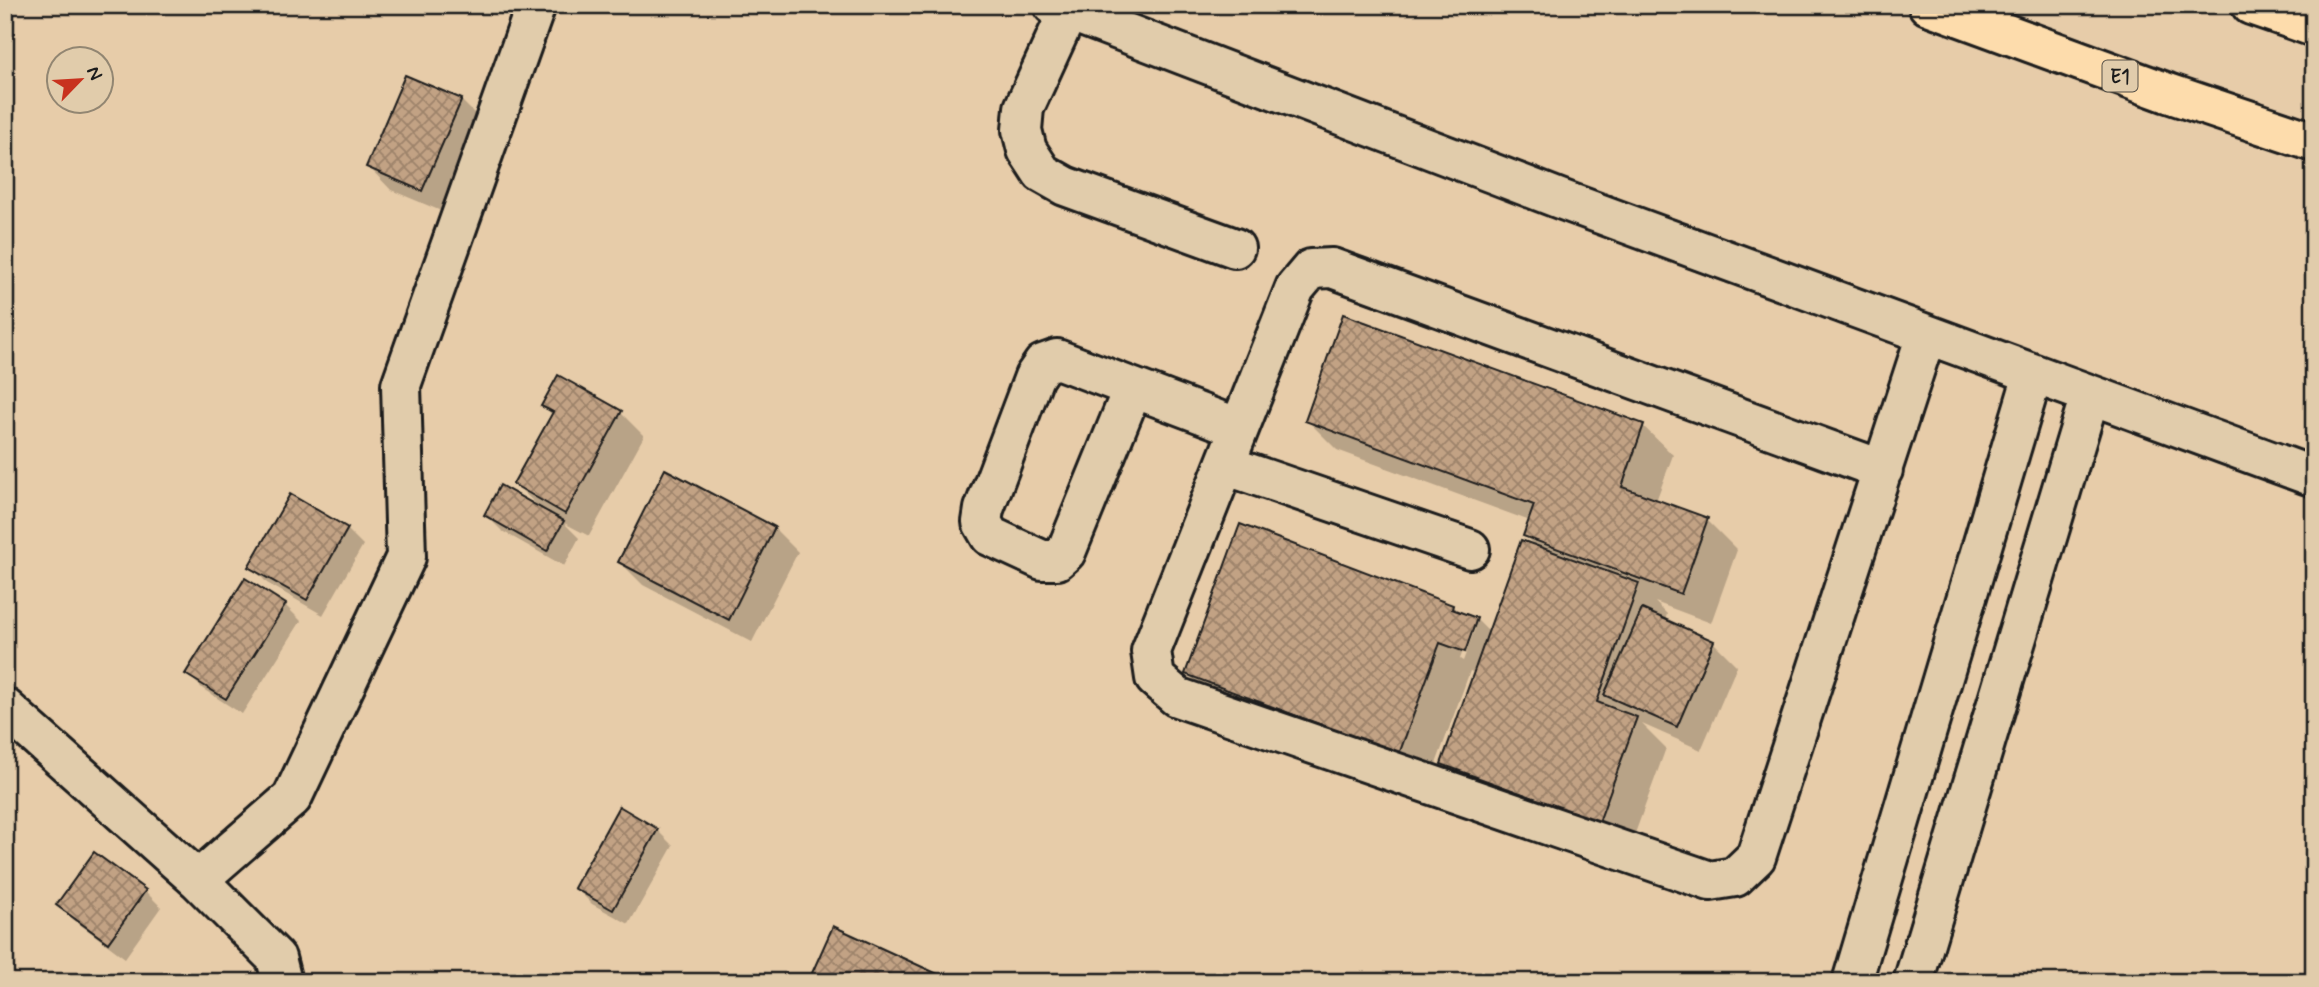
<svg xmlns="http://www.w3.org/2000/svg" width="2319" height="987" font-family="Mynerve,sans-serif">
	<defs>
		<pattern id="building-cross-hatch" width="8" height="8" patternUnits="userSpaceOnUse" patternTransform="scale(1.75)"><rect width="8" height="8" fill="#c2a284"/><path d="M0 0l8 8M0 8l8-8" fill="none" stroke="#9d836b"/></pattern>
	</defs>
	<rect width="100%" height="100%" fill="#e7cca9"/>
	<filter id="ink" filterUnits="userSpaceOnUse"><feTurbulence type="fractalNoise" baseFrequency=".0143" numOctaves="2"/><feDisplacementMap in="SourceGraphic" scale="14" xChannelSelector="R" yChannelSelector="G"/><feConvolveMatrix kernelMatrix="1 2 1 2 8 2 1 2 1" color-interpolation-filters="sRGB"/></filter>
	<g filter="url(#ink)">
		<path fill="#0003" fill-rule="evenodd" d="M461,100L484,123L446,213L391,190L368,166Z
			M543,405L621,413L644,436L589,536L564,523L579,538L564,566L502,531L486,515L539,507L515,484L553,416Z
			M1307,420L1643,426L1673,455L1656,501L1707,520L1737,550L1711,623L1655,602L1667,614L1665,621L1713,642L1737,666L1701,750L1642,724L1666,748L1629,850L1473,793L1443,764L1475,673L1470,671L1429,783L1216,703L1187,673L1452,606L1459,613L1476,619L1490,633L1537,548L1525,536L1530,521L1337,450ZM1471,629H1475L1463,661L1460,659Z
			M666,472L774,528L798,552L752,642L643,585L620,562Z
			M347,529L363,545L323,615L267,583L251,566Z
			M285,605L301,621L242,714L203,689L187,674Z
			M657,830L673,846L629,924L592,904L576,888Z
			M145,891L161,907L125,958L74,920L58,905Z"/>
		<path fill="url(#building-cross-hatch)" stroke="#1c1c1c" stroke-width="2" d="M405,75L462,99L422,191L366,167Z
			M1343,314L1644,424L1622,487L1708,518L1681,594L1523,536L1534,505L1305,421Z
			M558,375L622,411L565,514L513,484L553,412L541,406Z
			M665,469L775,527L729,620L618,562Z
			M500,485L564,521L547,551L484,515Z
			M290,494L348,528L307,600L248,567Z
			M1240,524L1453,605L1452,609L1477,618L1465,652L1440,643L1399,754L1185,674Z
			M1521,540L1639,583L1597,702L1637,717L1599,822L1441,764Z
			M245,578L286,604L226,699L185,674Z
			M1642,609L1714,641L1677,727L1604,695Z
			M619,806L658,829L613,910L574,888Z
			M94,852L146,890L108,943L56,905Z
			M833,926L955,982H808Z"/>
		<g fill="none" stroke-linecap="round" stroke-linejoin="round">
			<defs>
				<path id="minor" d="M1053,5L1560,199L2314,477
					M1068,12L1024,108L1022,130L1027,150L1042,173L1065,186L1235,248
					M1133,388L1066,552L1057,560H1042L990,536L982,522L984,509L1034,377L1043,364L1057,359L1239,428
					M1225,465L1470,549
					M1883,470L1332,268L1311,269L1295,288L1151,651L1155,678L1177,697L1710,881L1735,877L1756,857L1926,335
					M5,708L198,880L292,798L406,557L401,385L536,5
					M198,880L276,958L282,982
					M1852,982L2033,375
					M1913,982L2090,395"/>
				<path id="highway" d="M1928,5L2168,93L2314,142
					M2251,5L2314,27"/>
			</defs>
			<use href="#minor" stroke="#1c1c1c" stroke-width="44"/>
			<use href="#highway" stroke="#1c1c1c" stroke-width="44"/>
			<use href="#minor" stroke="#e1ccab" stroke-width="38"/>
			<use href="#highway" stroke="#fddcac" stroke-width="38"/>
		</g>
	</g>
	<g text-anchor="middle" stroke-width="7" stroke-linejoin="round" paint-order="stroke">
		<rect fill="#e1ccab" stroke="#575147" stroke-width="2" x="2102.5" y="60.5" width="35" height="31" rx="5"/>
		<g font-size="19" font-weight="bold" fill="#1c1c1c">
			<text x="2120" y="83">E1</text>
		</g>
	</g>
	<rect width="2319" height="987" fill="none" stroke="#e1ccab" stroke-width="28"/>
	<rect x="14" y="14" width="2291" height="959" fill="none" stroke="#1c1c1c" stroke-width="2.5" filter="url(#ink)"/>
	<g transform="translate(80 80) rotate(65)"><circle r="33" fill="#e1ccab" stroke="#928672" stroke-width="2"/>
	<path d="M0-5L12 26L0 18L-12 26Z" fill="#c8321e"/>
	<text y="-10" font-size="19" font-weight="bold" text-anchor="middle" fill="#1c1c1c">N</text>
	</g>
</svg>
